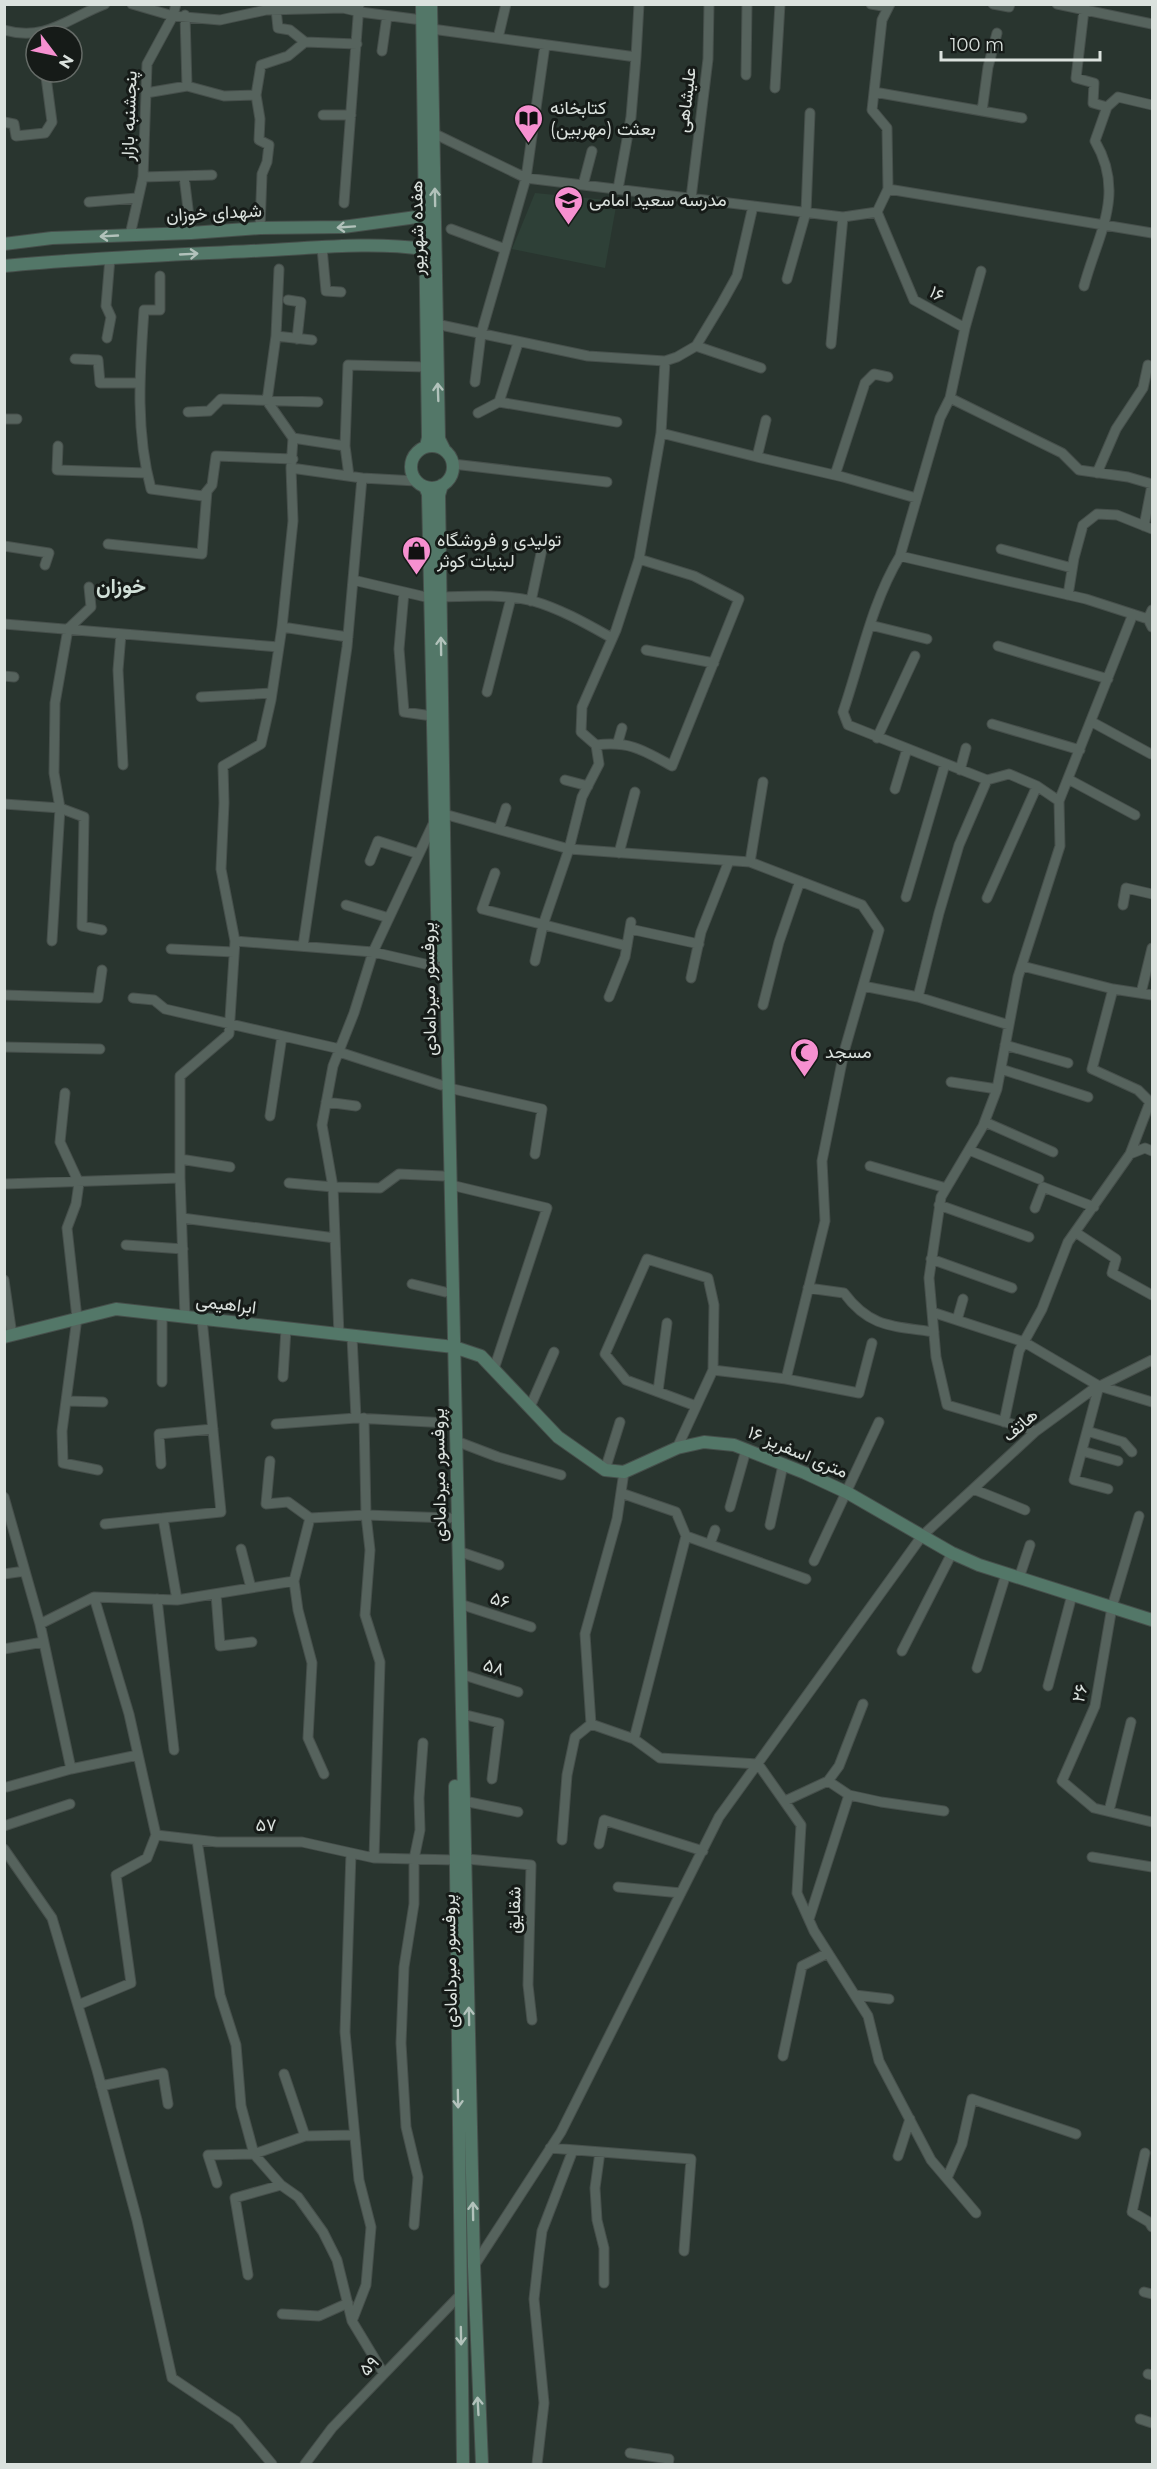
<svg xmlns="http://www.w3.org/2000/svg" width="1157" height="2469" font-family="Montserrat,Vazirmatn,sans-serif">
	<rect width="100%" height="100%" fill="#29352f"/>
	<path fill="#2e4037" d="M535,193L617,201L605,268L512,249Z"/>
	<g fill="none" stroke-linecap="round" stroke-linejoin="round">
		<defs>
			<path id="street" d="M132,4L173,16L220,20L266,10L343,8L360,12L422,20
				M871,4L888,7
				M993,4L1009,7L1010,4
				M1057,4L1152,24
				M276,9L278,28L290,30L305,42
				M1084,10L1076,78L1094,83L1093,103L1107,107
				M185,15L187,86
				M432,29L636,57L639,4
				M4,30C46,42 68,18 105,4
				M498,38L506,4
				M382,51L387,16
				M746,75L747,4
				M775,88L780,4
				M874,92L1022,118
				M146,93L187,86L224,96L256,95
				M982,111L988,67L997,33
				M323,115H351
				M4,122L14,124L16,136L45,133L52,122L46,77L58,72
				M433,133L526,178L843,217L877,212L888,189L1152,233
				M184,176L191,233
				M143,177L212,175
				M583,185L592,151
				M618,189L631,117L636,57
				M888,189L887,128L872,110L882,20L890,4
				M691,198L708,59L709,4
				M89,202L137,198
				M344,203L359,4
				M877,212L914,300L965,328L950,398L940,418L900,556L1086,599L1148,619
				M260,228L262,174L267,162L269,145L259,140L260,119L256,95L261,65L288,56L305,42L357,44
				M451,229L505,249
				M130,235L143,177L147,64L173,16L176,4
				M322,248L326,291L341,292
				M160,276V310H144C140,369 135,430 151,489L203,496L212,485L216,456L293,459
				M787,279L806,212L810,113
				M1084,286C1098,234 1126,194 1095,141L1107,107L1118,97L1152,105
				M288,300L301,302L297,339
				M436,324L588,356L665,361L677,357L696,346L722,303L737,276L753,206
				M965,328L981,271
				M276,336L312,340
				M107,338L111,317L106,306L110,258
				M831,344L843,217
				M696,346L761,368
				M75,359L98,360L100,383H139
				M475,382L481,334L526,178L545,45
				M950,398L1062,453L1079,470L1128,477L1152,484
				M499,402L617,422
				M188,412L209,411L221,399L318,402
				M478,413L499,402L518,343
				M4,419H17
				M766,420L757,457L843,477L916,498
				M661,433L757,457
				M293,438L345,446
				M58,446L57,470L147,473
				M453,464L607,482
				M291,468L362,478L347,647L303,946
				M1097,473L1116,429L1143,388L1148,365
				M835,475L865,383L874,374L888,377
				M349,476L345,446L348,365L427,367
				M362,478L416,481
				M1144,526L1152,485
				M108,544L202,554L207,491
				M4,546L49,553L45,565
				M1001,549L1072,568
				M900,556C871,604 861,660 843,712L848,725L987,780L1009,774L1037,786L1059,801
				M353,580L430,598
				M89,587L91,607L68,629L55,703L54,773L60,808L84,817L82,926L102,930
				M404,592L399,649L404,712L432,716
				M1068,595L1074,558L1083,525L1097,514L1117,515L1152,529
				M441,597C470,596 504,594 533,601C561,609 587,624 612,638
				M531,601L543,544
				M1152,610L1148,619L1152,627
				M4,624L279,647
				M870,625L927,639
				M282,627L348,637
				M121,634L118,670L123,765
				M998,646L1108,679
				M646,650L714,663
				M4,676L14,677
				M487,692L511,598
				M201,697L272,693
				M1092,722L1151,754
				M992,724L1080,750
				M877,738L915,656
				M618,742L622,728
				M596,745C630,741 643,750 672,766L739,599L694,576L639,559
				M960,770L966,748
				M1068,779L1135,815
				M565,780L588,786
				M895,789L907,749
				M4,804L60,808L52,941
				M444,814L569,849L750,862L862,905L879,930L844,1052L822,1161L825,1221L786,1379L713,1370L677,1448
				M499,829L506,808
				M619,853L635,792
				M370,861L378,841L419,854
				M750,862L763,782
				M495,873L482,909L627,946
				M906,897L945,764
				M987,898L1037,786
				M346,905L389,918
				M1123,905L1126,888L1152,894
				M630,929L699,944
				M235,941L373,952L438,967
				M171,949L234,952
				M535,961L543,925L569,849L582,797L599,764L596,745L581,732L582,707L616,630L639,559L661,433L665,361
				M1022,966L1113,989L1152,995
				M691,978L701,932L729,861
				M863,986L918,997L1009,1025
				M1113,989L1092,1069L1138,1090L1150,1102L1130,1154
				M1141,993L1152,948
				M4,995L98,998L102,970
				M609,997L625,957L631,922
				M918,997L939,913L959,845L987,780
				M133,998L154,1000L165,1009L340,1049
				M763,1005L779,942L800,881
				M1005,1045L1068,1063
				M4,1047L100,1049
				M339,1052L441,1085
				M1001,1069L1088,1097
				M951,1082L997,1089
				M449,1088L542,1109L535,1154
				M65,1093L60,1142L79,1183L76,1204L67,1228L77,1318L62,1431L63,1463L98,1470
				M326,1102L356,1106
				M270,1116L282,1036
				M985,1122L1053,1152
				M969,1150L1039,1179
				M180,1159L230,1167
				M870,1166L946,1188
				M289,1183L333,1187L322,1125L333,1066L354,1013L373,952L434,822
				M4,1184L180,1178
				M451,1185L547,1208L494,1369
				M939,1205L1029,1237
				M1035,1208L1043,1187L1094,1207
				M182,1218L335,1238
				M1075,1232L1116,1259L1112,1273L1152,1295
				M126,1245L183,1249
				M931,1259L1012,1288
				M4,1280L12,1335
				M412,1284L445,1292
				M808,1288L844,1293C870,1328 893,1326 934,1332
				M932,1312L1024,1342L1099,1386L1152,1402
				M185,1317L180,1178V1076L229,1034L235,941L221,869L224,803L223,766L261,744L271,700L282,627L293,521L291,468L293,438L267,401L276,336L279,269
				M957,1320L963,1299
				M339,1335L333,1187L380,1188L399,1174L443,1176
				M352,1337L356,1418L448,1423
				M283,1377L286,1329
				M786,1379L859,1393L872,1343
				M162,1382V1314
				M1099,1386L1074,1480L1108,1489
				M658,1391L667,1323
				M66,1401L103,1402
				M696,1406L626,1380L605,1354L647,1259L708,1278L714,1305L713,1370
				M530,1407L554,1352
				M364,1418L366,1515L370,1550L365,1615L380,1662L374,1858
				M1004,1422L1019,1351L1042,1309L1068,1242L1130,1154L1145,1148L1152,1151
				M276,1424L356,1418
				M1036,1431L947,1405L936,1357L929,1278L941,1197L983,1126L997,1089L1018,977L1060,846L1059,801L1133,614
				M1087,1431L1123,1442L1132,1452
				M456,1441L498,1457L561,1475
				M1082,1451L1118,1461
				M270,1461L266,1504L288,1502L310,1518
				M161,1464L159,1434L213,1429
				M605,1470L620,1422
				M624,1472L617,1519L585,1634L591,1724L634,1739L686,1536L806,1579
				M973,1489L1025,1510
				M621,1493L676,1512L686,1536
				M4,1497L40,1624L71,1769
				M730,1507L746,1450
				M1139,1516L1112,1607L1095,1706L1062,1781L1094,1808L1152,1822
				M163,1518L177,1600
				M105,1524L221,1512L202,1319
				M770,1525L783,1465
				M710,1544L715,1530
				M241,1549L251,1588
				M458,1551L499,1565
				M814,1561L879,1422
				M4,1574L25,1571
				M1019,1578L1030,1545
				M216,1594L220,1646L252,1642
				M157,1599L174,1750
				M460,1604L531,1627
				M40,1624L94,1597L177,1600L294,1581
				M4,1649L43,1642
				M902,1651L952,1553
				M977,1668L1006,1574
				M461,1674L518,1692
				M1048,1686L1072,1595
				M462,1714L499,1723L492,1779
				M634,1739L660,1758L758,1764L801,1825L797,1893L814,1931L868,2016L879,2061L931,2160L976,2213
				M324,1774L308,1738L312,1663L298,1610L294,1581L310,1518L366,1515L450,1518
				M828,1781L849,1795L881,1802L944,1811
				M7,1787L71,1769L138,1755
				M464,1801L518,1812
				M785,1801L828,1781L839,1766L863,1704
				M1109,1811L1131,1722
				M4,1826L70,1804
				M156,1835L217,1842H302L374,1858L455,1860
				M197,1840L220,1995L236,2045L241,2106L254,2154L281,2185L298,2197L323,2232L337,2260L352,2321L384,2374
				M562,1840L567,1775L575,1737L591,1724
				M599,1844L604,1820L703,1851
				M4,1849L52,1918L97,2070L137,2220L172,2378L236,2421L272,2464
				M351,1853L345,2032L359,2180L371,2227L366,2285L352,2321
				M1092,1857L1152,1867
				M467,1859L531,1865L528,1985L532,2020
				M618,1887L681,1893
				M809,1919L849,1795
				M855,1995L889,1999
				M78,2005L131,1983L116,1875L147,1858L156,1835L129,1714L94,1597
				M783,2056L802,1966L828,1953
				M284,2074L305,2136
				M101,2086L163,2073L168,2104
				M550,2148L691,2159L684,2251
				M600,2152L595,2188L597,2220L604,2248V2283
				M1145,2153L1132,2212L1149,2222L1152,2227
				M898,2156L910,2119
				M947,2178L962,2144L972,2099L1076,2134
				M217,2183L208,2155L254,2154L305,2136L354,2135
				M414,2225L418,2177L406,2127L401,2043L404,1967L414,1904V1859L420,1830L419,1798L423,1743
				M474,2266L561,2132L719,1817L922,1536L1036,1431L1092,1390L1152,1360
				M248,2275L235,2198L281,2185
				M1144,2292L1152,2294
				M282,2314L319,2316L348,2303
				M1148,2374L1152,2375
				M1140,2419L1152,2423
				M630,2453L669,2459L668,2464
				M305,2464L332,2428L461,2294
				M537,2464L544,2403L534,2299L539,2254L542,2231L573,2150"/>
			<path id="secondary" d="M422,4L428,438L426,446
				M431,4L439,439L444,449
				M4,244L52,238L191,233L260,228L343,227L424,216
				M4,266C86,258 169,255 251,251C308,249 367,241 424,249
				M411 467a21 21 0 1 1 42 0a21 21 0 1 1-42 0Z
				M442,485L439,495L446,967L474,2266L482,2464
				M425,487L428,494L438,956
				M4,1337L116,1309L454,1347L481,1356L558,1437L605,1470L624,1472L677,1448L704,1442L734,1445L805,1473L848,1493L952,1553L979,1565L1152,1620
				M455,1786L463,2464"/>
		</defs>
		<use href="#street" stroke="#464f4b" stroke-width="11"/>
		<use href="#secondary" stroke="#464f4b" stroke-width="14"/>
		<use href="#street" stroke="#56635d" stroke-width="9"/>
		<use href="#secondary" stroke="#537768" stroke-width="12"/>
	</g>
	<defs><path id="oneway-shaft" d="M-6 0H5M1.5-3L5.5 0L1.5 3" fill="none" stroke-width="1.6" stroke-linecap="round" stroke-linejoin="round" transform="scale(1.5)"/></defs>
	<g stroke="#b2c2bb">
		<use href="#oneway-shaft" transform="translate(435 197) rotate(-91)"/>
		<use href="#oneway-shaft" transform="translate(346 227) rotate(176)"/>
		<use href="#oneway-shaft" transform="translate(109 236) rotate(177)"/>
		<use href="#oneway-shaft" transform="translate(189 254) rotate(-3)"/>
		<use href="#oneway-shaft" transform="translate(438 392) rotate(-92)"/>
		<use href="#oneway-shaft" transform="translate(441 646) rotate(-91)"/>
		<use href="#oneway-shaft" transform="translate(469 2016) rotate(-91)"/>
		<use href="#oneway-shaft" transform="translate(458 2099) rotate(89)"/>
		<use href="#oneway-shaft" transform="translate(473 2211) rotate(-91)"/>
		<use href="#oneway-shaft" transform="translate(461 2336) rotate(89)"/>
		<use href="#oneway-shaft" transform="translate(478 2406) rotate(-93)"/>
	</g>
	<defs>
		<symbol id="library-pin" viewBox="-11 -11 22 30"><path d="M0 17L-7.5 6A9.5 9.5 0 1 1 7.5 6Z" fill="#f690d0" stroke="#161b18"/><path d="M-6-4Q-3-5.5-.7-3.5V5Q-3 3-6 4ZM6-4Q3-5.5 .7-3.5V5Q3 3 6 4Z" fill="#111"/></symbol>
		<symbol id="school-pin" viewBox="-11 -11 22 30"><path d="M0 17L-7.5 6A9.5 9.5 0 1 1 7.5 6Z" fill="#f690d0" stroke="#161b18"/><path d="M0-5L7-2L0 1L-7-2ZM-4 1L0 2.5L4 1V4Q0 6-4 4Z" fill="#111"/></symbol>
		<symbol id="shop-pin" viewBox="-11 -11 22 30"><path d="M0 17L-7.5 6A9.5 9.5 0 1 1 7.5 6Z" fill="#f690d0" stroke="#161b18"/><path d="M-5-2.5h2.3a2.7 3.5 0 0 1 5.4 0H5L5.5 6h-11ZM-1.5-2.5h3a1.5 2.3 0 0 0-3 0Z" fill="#111"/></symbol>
		<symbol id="mosque-pin" viewBox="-11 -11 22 30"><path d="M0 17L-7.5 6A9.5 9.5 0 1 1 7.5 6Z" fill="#f690d0" stroke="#161b18"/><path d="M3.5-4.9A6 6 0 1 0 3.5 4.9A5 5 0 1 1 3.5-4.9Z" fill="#111"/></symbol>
	</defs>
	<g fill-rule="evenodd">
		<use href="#library-pin" x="512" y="102" width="33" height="45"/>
		<use href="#school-pin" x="552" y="184" width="33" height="45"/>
		<use href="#shop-pin" x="400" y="534" width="33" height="45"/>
		<use href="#mosque-pin" x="788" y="1036" width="33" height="45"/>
	</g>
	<g text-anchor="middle" stroke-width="6" stroke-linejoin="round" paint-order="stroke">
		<g font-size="18" fill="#dbe2de" stroke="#161b18">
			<text transform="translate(686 100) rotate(-83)" y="6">علیشاهی</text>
			<text transform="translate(129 116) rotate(-88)" y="6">پنجشنبه بازار</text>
			<text transform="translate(214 213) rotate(-3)" y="6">شهدای خوزان</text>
			<text transform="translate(417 228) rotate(-91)" y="6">هفده شهریور</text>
			<text transform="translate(937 294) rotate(29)" y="6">۱۶</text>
			<text transform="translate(429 989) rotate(-91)" y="6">پروفسور میردامادی</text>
			<text transform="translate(226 1304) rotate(7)" y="6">ابراهیمی</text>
			<text transform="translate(1020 1425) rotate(-41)" y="6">هاتف</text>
			<text transform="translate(798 1452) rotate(23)" y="6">۱۶ متری اسفریز</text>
			<text transform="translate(439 1475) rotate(-91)" y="6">پروفسور میردامادی</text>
			<text transform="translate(500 1600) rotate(17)" y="6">۵۶</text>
			<text transform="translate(494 1667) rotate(17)" y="6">۵۸</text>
			<text transform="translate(1080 1693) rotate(-77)" y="6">۲۶</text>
			<text x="266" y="1831">۵۷</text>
			<text transform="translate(514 1910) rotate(-89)" y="6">شقایق</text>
			<text transform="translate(450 1961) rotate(-91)" y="6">پروفسور میردامادی</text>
			<text transform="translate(369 2366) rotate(-46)" y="6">۵۹</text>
		</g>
		<g font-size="18" fill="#dbe2de" stroke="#161b18" text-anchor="start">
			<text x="550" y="114">کتابخانه<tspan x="550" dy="21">بعثت (مهربین)</tspan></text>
			<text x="589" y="206">مدرسه سعید امامی</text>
			<text x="437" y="546">تولیدی و فروشگاه<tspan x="437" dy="21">لبنیات کوثر</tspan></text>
			<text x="825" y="1058">مسجد</text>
		</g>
		<g font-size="21" font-weight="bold" fill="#d1e0d8" stroke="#161b18">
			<text x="121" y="593">خوزان</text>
		</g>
	</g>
	<rect width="1157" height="2469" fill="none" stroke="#dbe2de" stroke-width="12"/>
	<g transform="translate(54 54) rotate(122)"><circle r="28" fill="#161b18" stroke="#656b67" stroke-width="1.5"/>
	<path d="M0-4.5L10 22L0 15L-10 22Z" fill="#f690d0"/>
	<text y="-9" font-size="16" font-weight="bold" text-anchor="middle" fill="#dbe2de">N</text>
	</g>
	<path d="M941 51v9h159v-9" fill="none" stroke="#dbe2de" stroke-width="3"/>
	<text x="950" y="51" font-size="18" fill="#dbe2de" stroke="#161b18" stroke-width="4.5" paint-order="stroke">100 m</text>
</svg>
